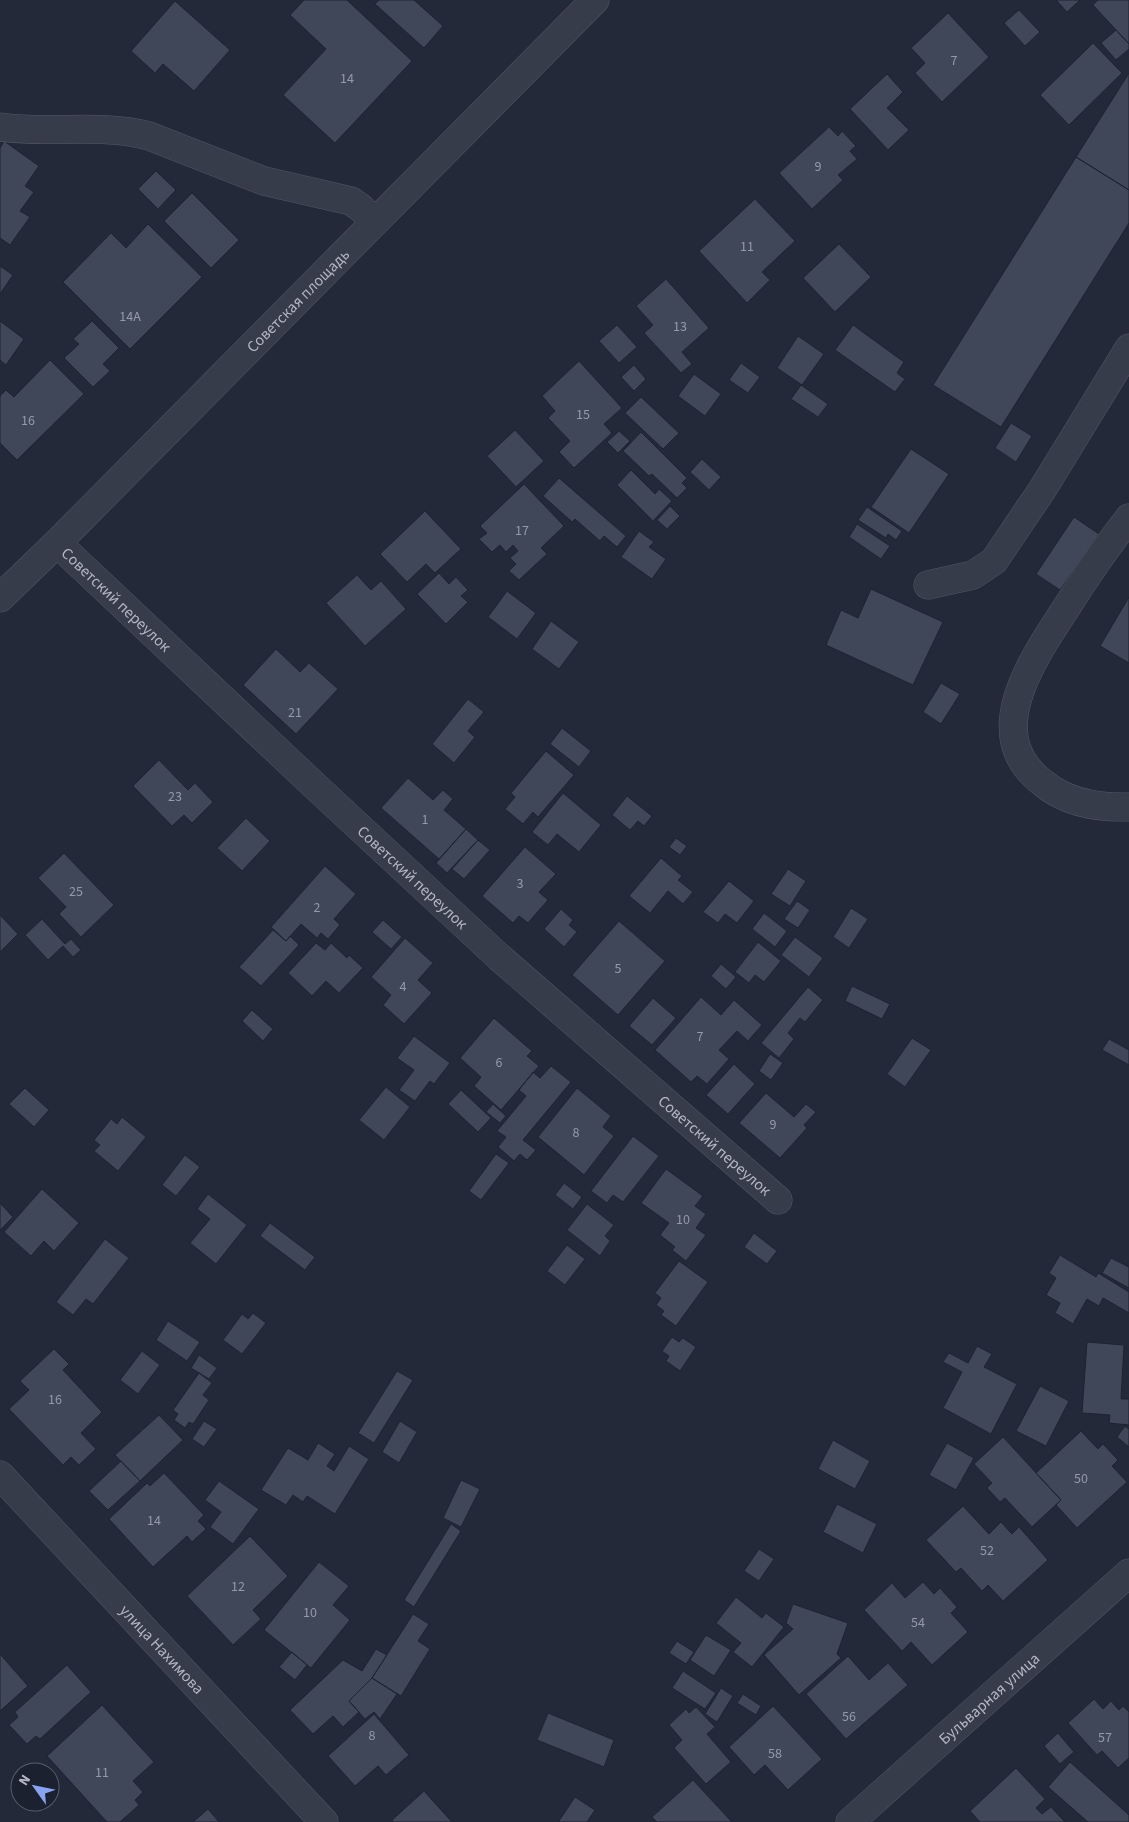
<svg xmlns="http://www.w3.org/2000/svg" width="1129" height="1822" font-family="'Source Sans 3',sans-serif">
	<rect width="100%" height="100%" fill="#232939"/>
	<path fill="#3f4759" stroke="#1e2331" d="M304,0H347L412,61L335,143L283,95L326,49L290,15Z
		M379,0H414L443,26L424,48L375,4Z
		M1056,0H1080L1067,12Z
		M1098,0H1129V44L1093,5Z
		M175,1L230,50L194,91L163,64L155,73L131,51Z
		M1019,10L1040,32L1025,46L1004,23Z
		M948,13L989,57L942,102L915,73L925,63L911,48Z
		M1116,30L1129,44V49L1116,60L1101,43Z
		M1093,43L1122,73L1069,125L1040,95Z
		M1129,73V190L1076,157Z
		M887,74L903,92L887,108L909,130L888,150L850,109Z
		M829,127L838,136L842,131L856,146L850,151L857,159L838,175L843,180L812,209L779,173Z
		M4,141L39,166L25,186L34,192L20,211L30,217L10,245L0,238V148Z
		M1076,157L1129,190V223L1001,427L933,385Z
		M156,171L176,190L158,209L138,189Z
		M192,193L239,240L211,268L164,221Z
		M755,199L795,241L762,272L770,280L747,303L699,251Z
		M148,224L202,277L130,349L63,282L111,233L126,248Z
		M839,244L871,277L835,312L803,278Z
		M0,266L13,275L0,294Z
		M666,279L709,328L682,352L692,364L681,373L644,333L653,325L636,306Z
		M0,321L24,339L6,365L0,360Z
		M92,321L119,348L103,364L110,371L93,387L64,358L79,344L73,339Z
		M617,325L637,347L619,363L599,341Z
		M853,325L904,362L897,373L905,379L895,392L835,350Z
		M798,336L824,354L802,385L777,368Z
		M50,360L84,394L17,460L0,443V396L6,390L14,397Z
		M579,361L622,408L604,424L612,433L574,468L559,452L570,441L548,418L555,411L542,396Z
		M741,363L760,377L748,393L729,380Z
		M634,365L646,379L634,391L621,377Z
		M694,374L721,394L705,416L678,396Z
		M801,385L828,404L818,417L791,399Z
		M641,397L679,433L663,449L625,413Z
		M1011,423L1032,436L1016,462L995,448Z
		M515,430L544,461L516,487L487,456Z
		M619,431L630,441L618,453L607,442Z
		M641,432L687,478L682,483L687,488L677,498L652,474L649,476L623,451Z
		M911,449L949,474L909,533L871,507Z
		M702,459L721,477L709,490L690,472Z
		M631,470L655,494L659,489L672,501L653,521L617,485Z
		M559,478L626,536L617,547L604,536L600,541L575,519L572,522L543,496Z
		M524,484L564,526L541,548L547,554L519,580L509,571L516,564L510,558L518,551L513,545L506,552L500,545L492,552L479,539L487,533L480,526Z
		M670,506L680,516L667,529L657,520Z
		M867,507L902,531L896,540L888,534L886,538L858,520Z
		M425,511L461,549L435,573L426,564L407,582L380,554Z
		M1074,517L1099,534L1060,590L1036,574Z
		M857,524L890,546L881,559L849,537Z
		M639,531L654,542L649,547L666,559L652,579L621,557Z
		M439,573L449,584L456,577L468,590L461,596L468,602L446,624L417,594Z
		M357,575L371,590L381,581L406,609L365,646L326,603Z
		M871,589L943,622L913,685L826,645L841,610L858,618Z
		M507,591L536,613L517,639L488,617Z
		M1129,597V663L1100,646Z
		M551,621L579,642L559,669L532,649Z
		M276,649L300,672L309,663L338,689L296,734L243,685Z
		M941,683L960,694L941,724L923,712Z
		M468,699L484,712L468,731L475,737L454,763L432,744Z
		M562,728L591,751L579,767L550,744Z
		M546,751L574,775L538,817L533,812L523,824L505,809L515,797L511,793Z
		M159,760L188,790L195,783L213,802L192,823L184,815L172,826L133,786Z
		M408,778L433,800L443,790L453,799L444,810L466,829L439,859L381,808Z
		M563,793L601,825L579,852L557,834L548,845L532,832Z
		M627,796L652,816L644,826L638,821L630,830L612,815Z
		M246,818L270,841L242,871L217,848Z
		M466,829L478,840L447,873L436,863Z
		M676,838L687,846L680,855L669,847Z
		M478,840L490,850L464,879L452,869Z
		M525,847L556,874L539,892L548,900L528,923L519,916L513,923L482,896Z
		M64,853L114,905L81,937L59,914L66,907L38,878Z
		M661,858L682,876L678,880L693,892L683,904L668,891L650,913L629,896Z
		M325,866L356,894L334,919L340,925L328,939L321,933L317,938L301,924L286,941L271,927Z
		M788,869L806,881L790,906L771,894Z
		M729,881L754,901L737,923L725,914L718,923L703,912Z
		M797,901L810,910L798,928L784,919Z
		M851,908L868,919L849,948L833,937Z
		M561,909L573,920L569,925L577,932L564,947L544,929Z
		M764,913L787,931L775,947L752,929Z
		M0,915L18,934L0,952Z
		M42,919L65,944L71,939L81,950L73,957L63,946L48,960L25,935Z
		M383,920L402,937L391,949L372,932Z
		M619,921L665,961L618,1015L572,975Z
		M273,930L286,941L290,936L299,945L261,986L239,967Z
		M795,937L823,958L809,977L781,955Z
		M405,938L433,963L418,980L432,993L404,1024L383,1005L391,995L371,977Z
		M758,942L781,961L764,982L755,975L749,983L735,972Z
		M316,943L325,950L331,943L347,958L349,955L363,968L339,993L326,981L312,996L288,973Z
		M721,964L736,977L726,989L711,976Z
		M852,986L890,1004L882,1019L845,1001Z
		M808,987L823,1000L805,1022L800,1018L788,1033L794,1039L779,1058L761,1043Z
		M701,997L721,1015L734,1000L762,1025L748,1041L737,1031L719,1050L729,1059L707,1084L697,1076L691,1082L655,1050Z
		M653,998L676,1018L652,1045L629,1026Z
		M252,1010L273,1029L263,1041L242,1021Z
		M494,1018L532,1051L527,1056L539,1066L501,1110L474,1086L481,1077L460,1058Z
		M414,1036L450,1063L434,1084L430,1081L415,1101L399,1090L414,1070L397,1058Z
		M912,1038L931,1050L905,1087L887,1074Z
		M1109,1039L1129,1050V1065L1102,1050Z
		M770,1054L783,1063L771,1080L759,1071Z
		M734,1064L755,1084L728,1114L706,1095Z
		M551,1066L571,1082L523,1140L536,1150L527,1160L520,1154L514,1161L498,1147L506,1137L497,1131L526,1096L519,1090L533,1072L540,1078Z
		M386,1087L410,1107L384,1140L359,1120Z
		M25,1088L49,1110L34,1127L9,1104Z
		M577,1088L611,1116L603,1127L614,1136L584,1175L538,1137Z
		M461,1090L491,1118L478,1132L448,1104Z
		M766,1093L794,1117L806,1104L816,1112L804,1125L807,1128L780,1158L739,1123Z
		M493,1104L506,1116L500,1123L486,1112Z
		M122,1117L146,1137L118,1171L94,1151L100,1145L94,1140L111,1119L117,1124Z
		M633,1136L659,1156L623,1202L613,1195L607,1203L591,1191Z
		M496,1154L509,1163L481,1200L469,1191Z
		M185,1155L200,1167L176,1196L162,1185Z
		M666,1169L703,1196L695,1206L706,1214L696,1228L706,1235L686,1261L672,1250L675,1247L660,1235L669,1223L641,1203Z
		M564,1183L582,1197L573,1209L555,1195Z
		M42,1189L79,1223L54,1251L44,1241L31,1256L4,1232Z
		M208,1194L247,1225L216,1264L190,1243L210,1219L197,1209Z
		M0,1203L13,1217L0,1230Z
		M587,1204L614,1225L605,1236L610,1241L600,1256L567,1230Z
		M270,1223L315,1257L305,1270L260,1236Z
		M754,1233L777,1251L767,1264L744,1247Z
		M105,1239L129,1258L93,1304L86,1299L73,1315L56,1302Z
		M567,1245L585,1259L565,1285L547,1271Z
		M1060,1255L1096,1277L1098,1273L1129,1292V1313L1103,1298L1099,1306L1087,1299L1073,1324L1055,1313L1060,1303L1046,1295L1056,1278L1049,1273Z
		M1111,1258L1129,1267V1288L1102,1273Z
		M679,1261L708,1282L676,1326L661,1315L664,1311L656,1305L661,1298L655,1293Z
		M253,1313L266,1323L242,1354L223,1340L242,1314L248,1319Z
		M168,1321L200,1342L187,1361L156,1340Z
		M672,1337L679,1342L683,1338L696,1347L680,1371L666,1361L669,1356L662,1351Z
		M1087,1342L1124,1345L1121,1399H1129V1425L1109,1423L1110,1415L1082,1413Z
		M977,1346L992,1354L984,1367L1017,1384L991,1434L943,1408L962,1372L943,1362L949,1353L968,1363Z
		M54,1349L69,1364L63,1370L102,1412L81,1433L96,1449L79,1465L71,1457L63,1465L9,1409L29,1390L20,1381Z
		M142,1351L160,1365L138,1394L120,1380Z
		M199,1355L217,1368L209,1379L191,1368Z
		M397,1371L413,1380L374,1443L358,1433Z
		M199,1373L212,1383L203,1395L209,1400L193,1424L189,1422L185,1428L174,1420L178,1414L173,1410Z
		M1040,1386L1069,1401L1046,1446L1016,1431Z
		M159,1415L183,1440L140,1481L115,1455Z
		M204,1421L217,1429L204,1447L192,1439Z
		M400,1421L417,1432L399,1463L382,1452Z
		M1125,1426L1129,1429V1447L1117,1437Z
		M1081,1431L1098,1449L1103,1444L1118,1460L1112,1466L1127,1482L1077,1528L1056,1505L1061,1500L1036,1473Z
		M1003,1437L1061,1500L1032,1527L1005,1498L1000,1502L987,1488L992,1483L974,1464Z
		M833,1440L870,1461L855,1489L818,1469Z
		M318,1443L335,1454L327,1466L334,1471L349,1446L369,1459L335,1514L307,1496L303,1502L293,1495L286,1505L261,1490L288,1448L308,1460Z
		M947,1443L974,1458L956,1490L929,1475Z
		M121,1461L140,1481L108,1510L89,1491Z
		M164,1473L204,1515L198,1521L206,1529L192,1542L187,1536L153,1567L109,1519L147,1483L150,1486Z
		M461,1480L480,1489L461,1527L443,1518Z
		M219,1481L259,1509L233,1544L210,1527L221,1512L205,1500Z
		M837,1504L877,1524L863,1553L823,1532Z
		M963,1506L989,1534L1001,1522L1012,1534L1019,1527L1048,1560L1003,1601L988,1585L982,1591L961,1568L956,1572L926,1540Z
		M451,1524L461,1531L414,1607L404,1600Z
		M250,1536L288,1576L253,1610L261,1619L233,1645L187,1596Z
		M759,1549L774,1559L759,1581L744,1571Z
		M319,1562L349,1586L333,1605L350,1620L311,1668L264,1630Z
		M923,1582L934,1594L940,1588L957,1607L951,1613L968,1632L932,1665L911,1642L902,1651L864,1610L892,1583L905,1598Z
		M736,1597L762,1618L766,1613L784,1627L752,1667L733,1652L741,1643L716,1623Z
		M793,1604L848,1623L837,1654L841,1658L799,1695L764,1655L793,1629L786,1623Z
		M413,1614L429,1624L418,1641L430,1649L401,1696L372,1678Z
		M706,1635L731,1650L714,1676L690,1660Z
		M677,1641L694,1652L686,1664L669,1653Z
		M376,1649L387,1655L372,1678L349,1701L359,1712L343,1727L333,1716L313,1734L290,1710L343,1660L362,1671Z
		M292,1652L307,1665L295,1680L279,1667Z
		M0,1654L28,1686L0,1711Z
		M848,1656L869,1680L888,1663L908,1685L846,1739L806,1694Z
		M67,1665L91,1692L40,1739L36,1736L27,1744L9,1725L18,1717L15,1712Z
		M683,1671L716,1693L705,1709L672,1688Z
		M372,1678L397,1694L380,1719L374,1712L365,1719L349,1701Z
		M721,1688L733,1696L717,1722L705,1714Z
		M743,1694L761,1706L756,1715L737,1703Z
		M1094,1699L1103,1709L1111,1701L1119,1710L1123,1706L1129,1712V1758L1118,1768L1102,1751L1097,1755L1068,1723Z
		M102,1705L154,1762L133,1781L143,1792L135,1800L139,1805L120,1822H107L47,1756Z
		M773,1706L822,1759L788,1790L765,1765L754,1775L729,1747Z
		M696,1707L715,1727L707,1734L731,1762L706,1784L674,1748L682,1740L669,1725L686,1709L689,1713Z
		M548,1713L614,1740L604,1767L537,1740Z
		M374,1714L409,1755L386,1775L378,1766L355,1786L328,1756Z
		M1058,1733L1074,1752L1060,1764L1044,1746Z
		M1070,1762L1129,1815V1822H1088L1048,1787Z
		M1016,1768L1045,1799L1036,1808L1042,1814L1051,1807L1065,1822H980L970,1811Z
		M693,1780L732,1822H657L652,1817Z
		M424,1791L452,1822H393L392,1820Z
		M575,1797L595,1810L587,1822H560L559,1821Z
		M208,1809L219,1822H193Z"/>
	<g fill="none" stroke-linecap="round" stroke-linejoin="round">
		<defs>
			<g id="minor">
				<path d="M0,127C50,134 100,123 149,136L264,181L351,201L361,208L375,222"/>
				<path d="M1129,518C1107,546 1087,575 1068,605C1035,656 978,734 1043,783C1067,803 1098,808 1129,807"/>
				<path id="s1" d="M57,543L316,787L499,957L778,1200"/>
				<path d="M928,585L973,575L994,561L1042,490L1129,348"/>
				<path id="s2" d="M0,598L57,543L595,0"/>
				<path id="s3" d="M0,1475L324,1822"/>
				<path id="s4" d="M850,1822L1129,1573"/>
			</g>
		</defs>
		<use href="#minor" stroke="#525665" stroke-width="29"/>
		<use href="#minor" stroke="#373c4a" stroke-width="28"/>
	</g>
	<g text-anchor="middle" stroke-width="4" stroke-linejoin="round" paint-order="stroke">
		<g font-size="14" fill="#959aab">
			<text x="954" y="65">7</text>
			<text x="347" y="83">14</text>
			<text x="818" y="171">9</text>
			<text x="747" y="251">11</text>
			<text x="130" y="321">14А</text>
			<text x="680" y="331">13</text>
			<text x="583" y="419">15</text>
			<text x="28" y="425">16</text>
			<text x="522" y="535">17</text>
			<text x="295" y="717">21</text>
			<text x="175" y="801">23</text>
			<text x="425" y="824">1</text>
			<text x="520" y="888">3</text>
			<text x="76" y="896">25</text>
			<text x="317" y="912">2</text>
			<text x="618" y="973">5</text>
			<text x="403" y="991">4</text>
			<text x="700" y="1041">7</text>
			<text x="499" y="1067">6</text>
			<text x="773" y="1129">9</text>
			<text x="576" y="1137">8</text>
			<text x="683" y="1224">10</text>
			<text x="55" y="1404">16</text>
			<text x="1081" y="1483">50</text>
			<text x="154" y="1525">14</text>
			<text x="987" y="1555">52</text>
			<text x="238" y="1591">12</text>
			<text x="310" y="1617">10</text>
			<text x="918" y="1627">54</text>
			<text x="849" y="1721">56</text>
			<text x="372" y="1740">8</text>
			<text x="1105" y="1742">57</text>
			<text x="775" y="1758">58</text>
			<text x="102" y="1777">11</text>
		</g>
		<g font-size="16" fill="#b2b6c6" stroke="#1c212f">
			<text dy="6" stroke="none"><textPath href="#s2" startOffset="421">Советская площадь</textPath></text>
			<text dy="6" stroke="none"><textPath href="#s1" startOffset="82">Советский переулок</textPath></text>
			<text dy="6" stroke="none"><textPath href="#s1" startOffset="488">Советский переулок</textPath></text>
			<text dy="6" stroke="none"><textPath href="#s1" startOffset="892">Советский переулок</textPath></text>
			<text dy="6" stroke="none"><textPath href="#s3" startOffset="238">улица Нахимова</textPath></text>
			<text dy="6" stroke="none"><textPath href="#s4" startOffset="186">Бульварная улица</textPath></text>
		</g>
	</g>
	<g transform="translate(35 1787) rotate(303)"><circle r="24" fill="#1c212f" stroke="#585d6b"/>
	<path d="M0-4L9 19L0 12L-9 19Z" fill="#89a3f3"/>
	<text y="-8" font-size="14" font-weight="bold" text-anchor="middle" fill="#b2b6c6">N</text>
	</g>
</svg>
